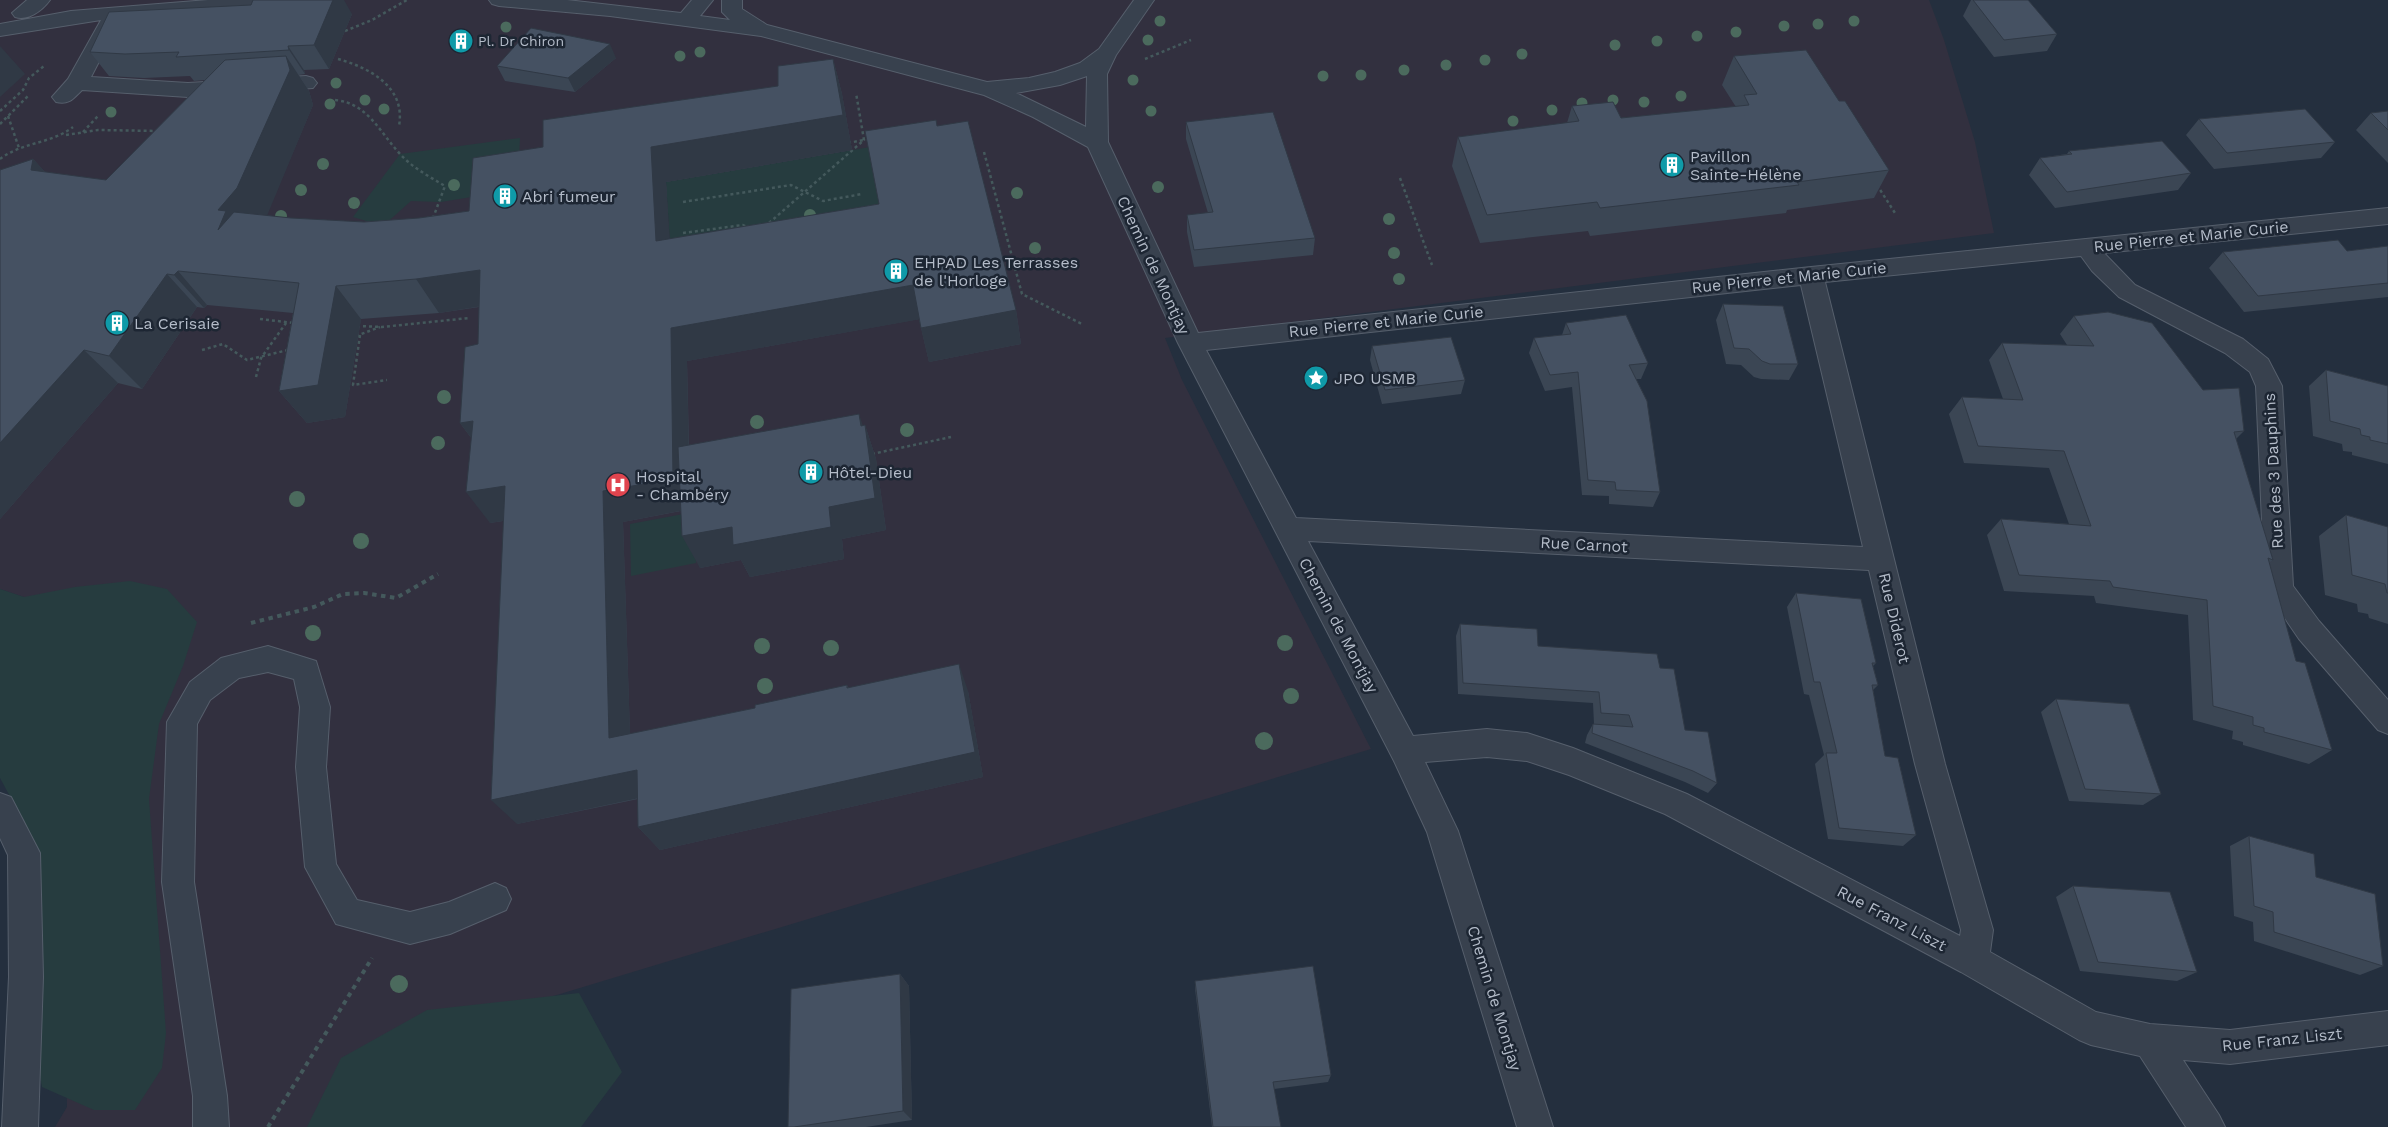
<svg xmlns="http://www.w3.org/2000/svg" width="2388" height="1127" font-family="'Work Sans',sans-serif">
	<rect width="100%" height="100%" fill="#242f3e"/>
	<path fill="#32303f" d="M0,0H1929L1944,40L1975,142L1994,233L1165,338L1182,380L1371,749L368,1052L346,1127H55L67,1107L60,609L0,589Z"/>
	<path fill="#263c3f" d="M520,138L517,199L490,194L441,202L411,201L383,226L353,217L400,154Z
		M870,147L888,238L672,275L666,182Z
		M694,512L696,563L631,576L630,524Z
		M130,581L167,589L197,622L183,666L159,724L149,799L166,1033L162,1068L135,1110H94L42,1087L33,1039L30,833L0,778V589L24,597L75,587Z
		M579,993L622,1072L581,1127H307L341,1058L427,1010Z"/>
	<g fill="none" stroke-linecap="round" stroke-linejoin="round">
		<defs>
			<path id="minor" d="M27,0H50C42,11 28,21 15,17L12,13Z
				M208,0H313L310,4L303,6L115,18L119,23L91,77L188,83L306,76L313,78L317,83L313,88L188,97L82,90C73,99 69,105 56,102L52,97L68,79L101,20L0,36V24L71,11Z
				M489,0H567L681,13L692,0H713L700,16L730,20L722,12V0H742V9L767,25L987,82L1029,78L1055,72L1080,63L1099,49L1134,0H1154L1116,55L1107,74L1108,142L1198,333L1811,267L2388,208V224L2104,253L2135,285L2243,339L2268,359L2282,386L2293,586L2319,621L2388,700V734L2378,730L2299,639L2265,589L2256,386L2250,372L2225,353L2119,297L2092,271L2081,256L1825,282L1945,764L1993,930L1990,952L2096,1012L2150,1024L2230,1030L2388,1011V1045L2230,1064L2183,1060L2219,1115L2225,1127H2186L2140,1056L2091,1045L2079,1040L1961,972L1665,814L1569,775L1527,761L1487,757L1425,762L1458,831L1553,1127H1517L1427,832L1394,761L1178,343L1088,147L1033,117L984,95L761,36L610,16L499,6L492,4ZM1087,76L1086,127L1016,93L1060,85ZM1801,285L1863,547L1296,518L1206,350ZM1308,541L1869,570L1915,764L1961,930L1960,936L1687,794L1573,748L1527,733L1487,729L1413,736Z
				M268,646L316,661L330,707L326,767L336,864L357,900L410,912L449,902L495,883L506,888L511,899L506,910L450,934L410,944L336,924L305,867L296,767L300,707L294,679L268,672L239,678L210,700L197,724L194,882L227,1096L229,1127H193V1096L162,882L167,722L190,682L221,658Z
				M0,793L11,797L40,853L43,977L38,1127H2L9,977L8,855L0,838Z"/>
		</defs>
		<use href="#minor" stroke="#565f6c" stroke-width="2"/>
		<path stroke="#44595c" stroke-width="2.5" stroke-dasharray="3 3" stroke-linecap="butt" d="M345,31L372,20L407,0
			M338,59C370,68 406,87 399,126
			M1145,59L1191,40
			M335,100C368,103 380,133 401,155C413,168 430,177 445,186L433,218
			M0,111L23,90L29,78L44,66
			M8,116L19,148
			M0,124L28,96
			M83,132L98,116
			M66,135L98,130L157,131
			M848,143L864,140
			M984,152L1022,294L1082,324
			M0,159C22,142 51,144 73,127
			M1400,178L1432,265
			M1877,185L1895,213
			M683,202L791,185L823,201L862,194
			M769,223L864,140L856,93
			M683,233L743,225L747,227
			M260,319L294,323
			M357,326L382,327L469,318
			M360,335L353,385L387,380
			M356,336L380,327
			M202,350L223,344L247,360L288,350
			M256,377L261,358L286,323
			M872,454L951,437"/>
		<path stroke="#44595c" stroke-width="4" stroke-dasharray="4.5 4.5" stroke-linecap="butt" d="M251,623L314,607L343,594L364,593L396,598L438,574
			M268,1127L372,958"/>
		<use href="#minor" fill="#38414e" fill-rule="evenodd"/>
	</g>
	<g fill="#4b6a5d">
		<circle cx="1160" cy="21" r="5.5"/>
		<circle cx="1854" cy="21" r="5.5"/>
		<circle cx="1818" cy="24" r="5.5"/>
		<circle cx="1784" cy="26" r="5.5"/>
		<circle cx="506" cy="27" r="5.5"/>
		<circle cx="1736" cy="32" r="5.5"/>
		<circle cx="1697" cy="36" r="5.5"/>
		<circle cx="1148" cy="40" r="5.5"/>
		<circle cx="1657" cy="41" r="5.5"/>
		<circle cx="1615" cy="45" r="5.5"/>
		<circle cx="700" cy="52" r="5.5"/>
		<circle cx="1522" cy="54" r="5.5"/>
		<circle cx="680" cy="56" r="5.5"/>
		<circle cx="1485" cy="60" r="5.5"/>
		<circle cx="1446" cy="65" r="5.5"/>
		<circle cx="1404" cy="70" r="5.5"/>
		<circle cx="1361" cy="75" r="5.5"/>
		<circle cx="1323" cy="76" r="5.5"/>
		<circle cx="1133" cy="80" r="5.5"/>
		<circle cx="336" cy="83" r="5.5"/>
		<circle cx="1681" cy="96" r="5.5"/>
		<circle cx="365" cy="100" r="5.5"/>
		<circle cx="1613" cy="100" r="5.5"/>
		<circle cx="1644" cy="102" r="5.5"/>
		<circle cx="1582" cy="103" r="5.5"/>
		<circle cx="330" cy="104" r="5.5"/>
		<circle cx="384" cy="109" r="5.5"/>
		<circle cx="1552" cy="110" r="5.5"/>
		<circle cx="1151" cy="111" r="5.5"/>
		<circle cx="111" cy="112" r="5.5"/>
		<circle cx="1513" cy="121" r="5.5"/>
		<circle cx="323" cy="164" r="6"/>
		<circle cx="454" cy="185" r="6"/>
		<circle cx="1158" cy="187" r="6"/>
		<circle cx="301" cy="190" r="6"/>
		<circle cx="1017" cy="193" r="6"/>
		<circle cx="354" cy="203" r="6"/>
		<circle cx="810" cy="215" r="6"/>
		<circle cx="281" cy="216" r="6"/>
		<circle cx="1389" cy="219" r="6"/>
		<circle cx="1035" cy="248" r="6"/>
		<circle cx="1394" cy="253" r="6"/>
		<circle cx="1399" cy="279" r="6"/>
		<circle cx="444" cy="397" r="7"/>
		<circle cx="757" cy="422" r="7"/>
		<circle cx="907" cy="430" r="7"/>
		<circle cx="438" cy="443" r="7"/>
		<circle cx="297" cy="499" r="8"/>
		<circle cx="361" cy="541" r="8"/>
		<circle cx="313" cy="633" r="8"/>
		<circle cx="1285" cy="643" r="8"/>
		<circle cx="762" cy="646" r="8"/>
		<circle cx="831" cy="648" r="8"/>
		<circle cx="765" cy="686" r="8"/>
		<circle cx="1291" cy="696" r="8"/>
		<circle cx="1264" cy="741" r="9"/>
		<circle cx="399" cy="984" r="9"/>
	</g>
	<path fill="#3b4654" d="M1971,0H2028L2057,34L2047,51L1994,57L1963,16Z
		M352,14L329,69L304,70L305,74L299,75L309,91L313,105L266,216L291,218L364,222L419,218L469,211L543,147L778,86L833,59L842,94L852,150L666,182L669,239L879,204L937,126L1016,310L1021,344L929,362L919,319L687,361L689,445L865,425L876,459L886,530L842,539L844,559L750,577L741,560L700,568L681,511L623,522L630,734L755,708L847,685L848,687L968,691L983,777L660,850L638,827V799L517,824L503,521L490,523L472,439L460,423L478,344L479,307L439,313L361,319L345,417L307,423L279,391L293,313L207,305L204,308L197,307L142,389L118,383L0,519L33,159L45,172L106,180L205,80L194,81L190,76L144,78L109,76L90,52Z
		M1734,56L1839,101L1889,170L1874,198L1787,210L1786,213L1590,236L1588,231L1480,243L1452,166L1458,137L1567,123L1572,106L1621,118L1736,107L1722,85Z
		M616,58L575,92L505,81L497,66Z
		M2388,111V163L2356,130L2371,113Z
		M2199,119L2335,142L2321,158L2214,169L2186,135Z
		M1186,122L1315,238L1313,255L1194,267L1187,232V215L1208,213L1186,139Z
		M2069,151L2191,173L2178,190L2055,208L2029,175L2040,158L2067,154Z
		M2388,246V297L2244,312L2209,268L2223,252L2347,251Z
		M1723,304L1798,364L1789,380L1761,379L1754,377L1741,365L1726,364L1716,320Z
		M2074,316L2203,390L2244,431L2236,439L2273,560L2269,563L2296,661L2332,750L2309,764L2243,745V742L2232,739L2233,731L2193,720L2188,615L2096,603L2094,596L2004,591L1987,535L2001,519L2069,524L2049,468L1964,463L1949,414L1962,397L2003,399L1989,360L2002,343L2067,345L2060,334Z
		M1566,323L1648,363L1641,379H1636L1660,492L1653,507L1609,504V496L1582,495L1572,387L1545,391L1529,353L1534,338L1562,335Z
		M1372,346L1465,380L1461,394L1382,404L1370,360Z
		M2326,370L2388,386V464L2352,455V452L2343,451L2342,444L2313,436L2309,386Z
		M2346,515L2388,527V624L2369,618L2368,614L2358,612L2357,604L2325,595L2319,536Z
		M1796,593L1876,663L1873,666L1878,685L1873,690L1885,756L1916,835L1903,846L1828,839L1815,764L1824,755L1809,695L1804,694L1787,607Z
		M1460,624L1538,646L1660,668L1685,730L1717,783L1708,793L1685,782L1585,743L1587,735L1593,724H1594L1593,703L1458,694L1456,636Z
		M2056,699L2161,794L2143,805L2069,801L2041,712Z
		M2249,836L2316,877L2383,966L2360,975L2254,941L2253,922L2234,916L2230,846Z
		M2073,886L2197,972L2177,981L2080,971L2056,897Z
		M900,974L909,986L912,1120L866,1127H788Z
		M1195,981L1331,1075L1328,1082L1274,1089L1281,1127H1212L1195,989Z"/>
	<path fill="#303945" d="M333,0H344L352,14L329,69L314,45Z
		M610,44L616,58L575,92L568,78Z
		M0,46L25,74L0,97Z
		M288,46L304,70L305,74L289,50Z
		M286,56L309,91L313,105L264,223L218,230V210Z
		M833,59L842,94L852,150L666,182L672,275L656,241L651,147Z
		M33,159L65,193L31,170Z
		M480,270L501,303L439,313L416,279Z
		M178,271L207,305L204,308L174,275Z
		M167,274L197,307L142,389L109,356Z
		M913,285L921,319L687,361L690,509L623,522L631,763L609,738L603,491L671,328Z
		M336,286L361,319L345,417L307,423L279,391Z
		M1016,310L1021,344L929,362L921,328Z
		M84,350L118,383L0,519V443Z
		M859,414L866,435L865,425L876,459L886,530L842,539L844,559L750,577L741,560L700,568L682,536L829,507L861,426Z
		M473,421L484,455L460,423Z
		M505,486L527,517L490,523L466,492Z
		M959,664L968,691L983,777L660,850L638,827Z
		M637,770L658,794L517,824L491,800Z
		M900,974L909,986L912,1120L903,1111Z"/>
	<path fill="#455162" stroke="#303945" d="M253,0H333L314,45L288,46L289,50L176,57L179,52L125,54L90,52L109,12L251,5Z
		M1973,0H2028L2057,34L2004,40Z
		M531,28L610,44L568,78L497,66Z
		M1806,50L1839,101H1845L1889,170L1797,182L1799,185L1600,208L1597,202L1487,215L1458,137L1579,121L1572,106L1613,102L1621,118L1749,105L1744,95L1757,94L1734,56Z
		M286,56L290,70L237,188L218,210L226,211L218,230L234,212L291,218L364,222L419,218L469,211L473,158L543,147V120L778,86V66L833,59L843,115L651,147L656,241L879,204L865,131L936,120L937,126L968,121L1016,310L921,328L913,285L671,328L673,479L603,491L609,738L755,708V705L847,685V688L959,664L975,752L638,827L637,770L491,800L505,486L466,492L473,421L460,423L465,347L478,344L480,270L416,279L336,286L318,385L279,391L299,283L178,271L174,275L167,274L109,356L84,350L0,443V170L33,159L31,170L106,180L225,60Z
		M2305,109L2335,142L2227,153L2199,119Z
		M2388,111V130L2371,113Z
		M1273,112L1315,238L1194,250L1187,215L1213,212L1186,122Z
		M2162,141L2191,173L2067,192L2040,158L2072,154L2069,151Z
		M2338,240L2347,251L2388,246V283L2258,296L2223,252Z
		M1723,304L1783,306L1798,364H1770L1762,361L1749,349L1734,348Z
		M2108,312L2152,323L2203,390L2239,388L2244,431L2234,432L2273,560L2268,558L2296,661L2305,663L2332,750L2264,732V728L2253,725V717L2213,706L2207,600L2113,587L2110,581L2019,575L2001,519L2091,526L2064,451L1978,446L1962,397L2023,400L2002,343L2094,346L2074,316Z
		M1626,315L1648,363L1629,365L1647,401L1660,492L1616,490L1615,482L1588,480L1578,372L1550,375L1534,338L1571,334L1566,323Z
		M1451,337L1465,380L1385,390L1372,346Z
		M2326,370L2388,386V444L2370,440V437L2361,435L2360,429L2330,421Z
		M859,414L861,426L865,425L875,498L829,507L831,527L733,545L732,527L682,536L678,447Z
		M2346,515L2388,527V593H2387L2385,584L2352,575Z
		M1796,593L1861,599L1876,663H1872L1878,685H1872L1885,756L1898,758L1916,835L1839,828L1826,753H1837L1820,682H1814Z
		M1460,624L1537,629L1538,646L1657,654L1660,668L1674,669L1685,730L1708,732L1717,783L1693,771L1592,733L1593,724L1633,727L1629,715L1601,713L1599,692L1463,683Z
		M2056,699L2129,704L2161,794L2085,789Z
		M2249,836L2314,854L2316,877L2375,894L2383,966L2274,932L2273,912L2254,906Z
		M2073,886L2170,892L2197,972L2098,962Z
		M1313,966L1331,1075L1273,1082L1281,1127H1213L1195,981Z
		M900,974L903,1111L794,1127H788L791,989Z"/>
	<defs>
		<symbol id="building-disc" viewBox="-11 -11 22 22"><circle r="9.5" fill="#0f9aa8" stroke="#1d2633"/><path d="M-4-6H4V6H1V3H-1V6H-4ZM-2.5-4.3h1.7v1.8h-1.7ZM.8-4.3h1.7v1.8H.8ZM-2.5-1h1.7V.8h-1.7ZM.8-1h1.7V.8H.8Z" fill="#fff"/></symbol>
		<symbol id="sight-disc" viewBox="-11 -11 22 22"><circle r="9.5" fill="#0f9aa8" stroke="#1d2633"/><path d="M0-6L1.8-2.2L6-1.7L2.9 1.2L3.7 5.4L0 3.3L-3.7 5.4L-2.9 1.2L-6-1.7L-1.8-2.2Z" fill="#fff"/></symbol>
		<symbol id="hospital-disc" viewBox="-11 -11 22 22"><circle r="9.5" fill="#e0444e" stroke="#1d2633"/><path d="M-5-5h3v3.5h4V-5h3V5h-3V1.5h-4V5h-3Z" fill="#fff"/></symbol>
	</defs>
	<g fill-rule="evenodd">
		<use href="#building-disc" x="447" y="27" width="28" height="28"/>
		<use href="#building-disc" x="1658" y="151" width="28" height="28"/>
		<use href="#building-disc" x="491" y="182" width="28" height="28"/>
		<use href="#building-disc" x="882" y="257" width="28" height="28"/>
		<use href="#building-disc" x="103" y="309" width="28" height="28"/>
		<use href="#sight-disc" x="1302" y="364" width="28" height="28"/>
		<use href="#building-disc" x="797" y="458" width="28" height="28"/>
		<use href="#hospital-disc" x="604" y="471" width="28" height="28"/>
	</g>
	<g text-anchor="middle" stroke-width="5" stroke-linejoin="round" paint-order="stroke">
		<g font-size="14" fill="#b4bcc9" stroke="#1d2633" text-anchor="start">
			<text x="478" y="46">Pl. Dr Chiron</text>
		</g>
		<g font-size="16" fill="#b4bcc9" stroke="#1d2633" text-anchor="start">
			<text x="1690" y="162">Pavillon<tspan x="1690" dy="18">Sainte-Hélène</tspan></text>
			<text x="522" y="202">Abri fumeur</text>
			<text x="914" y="268">EHPAD Les Terrasses<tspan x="914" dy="18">de l'Horloge</tspan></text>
			<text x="134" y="329">La Cerisaie</text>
			<text x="1334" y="384">JPO USMB</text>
			<text x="828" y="478">Hôtel-Dieu</text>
			<text x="636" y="482">Hospital<tspan x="636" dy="18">- Chambéry</tspan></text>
		</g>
		<g font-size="16" fill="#b4bcc9" stroke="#1d2633">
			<text transform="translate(2191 236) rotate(-6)" y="6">Rue Pierre et Marie Curie</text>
			<text transform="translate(1154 265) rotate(65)" y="6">Chemin de Montjay</text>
			<text transform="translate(1789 277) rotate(-6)" y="6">Rue Pierre et Marie Curie</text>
			<text transform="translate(1386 321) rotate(-6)" y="6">Rue Pierre et Marie Curie</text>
			<text transform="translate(2273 471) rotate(-93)" y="6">Rue des 3 Dauphins</text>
			<text transform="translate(1584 544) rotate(3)" y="6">Rue Carnot</text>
			<text transform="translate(1895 618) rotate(77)" y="6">Rue Diderot</text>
			<text transform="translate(1339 625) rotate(62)" y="6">Chemin de Montjay</text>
			<text transform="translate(1892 918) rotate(28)" y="6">Rue Franz Liszt</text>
			<text transform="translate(1495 998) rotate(73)" y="6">Chemin de Montjay</text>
			<text transform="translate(2282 1039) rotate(-6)" y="6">Rue Franz Liszt</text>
		</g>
	</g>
</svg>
